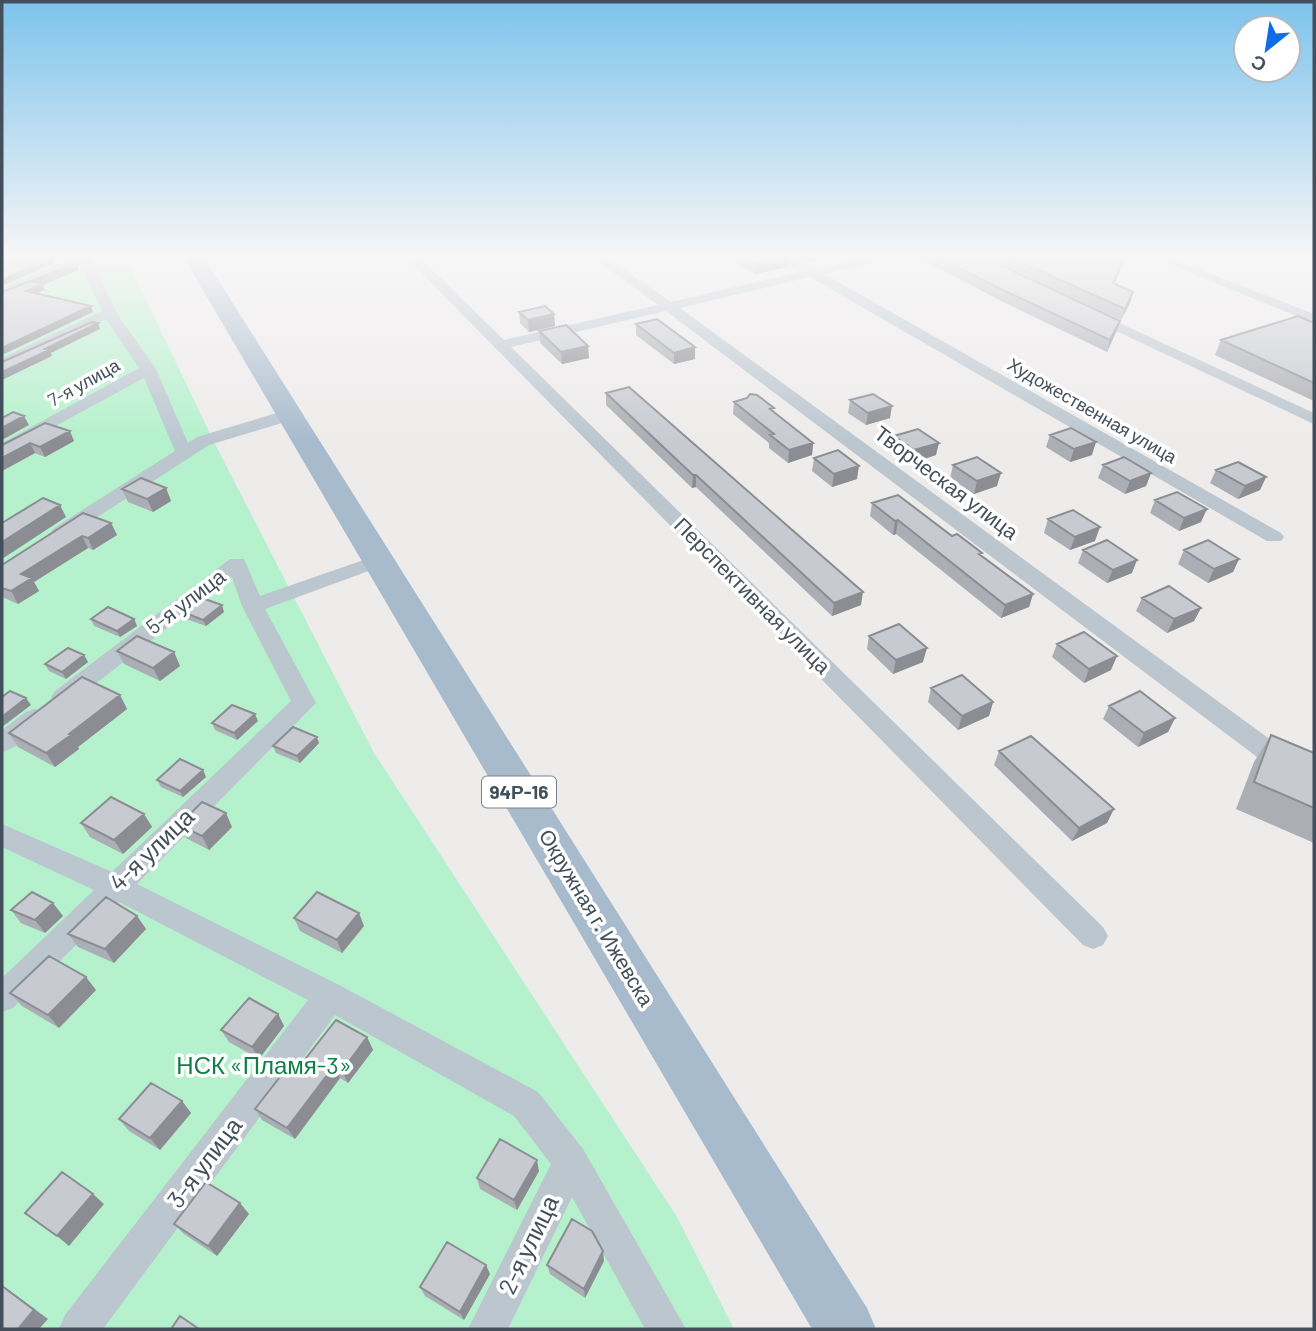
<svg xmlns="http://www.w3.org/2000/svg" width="1316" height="1331" font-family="Barlow,sans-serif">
	<rect width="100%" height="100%" fill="#eeebeb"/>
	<path fill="#b4f1cc" d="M2,256H125L216,446L374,753L677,1217L734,1329H2Z"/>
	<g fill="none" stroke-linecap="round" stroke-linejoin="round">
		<path fill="#bbc6cf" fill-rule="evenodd" d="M77,256H89L119,317L156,369L188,443L197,437L283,411H295L297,415L295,419L209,445L68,536L61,538L51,532L54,528L175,451L144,378L2,455V443L139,368L106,319L2,369V358L102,311L81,265L2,298V289Z
			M405,256H418L504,340L658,305L591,256H605L671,302L800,272L776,256H790L814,269L872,256H892L890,259L824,274L1281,533L1284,537L1281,541H1267L810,277L680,308L1275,743L1278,750L1275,757L1266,759L1257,757L666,311L511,347L1103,927L1108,936L1103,945L1093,949L1083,945Z
			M1149,256H1165L1314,314V323Z
			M1089,309L1314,413V424L1084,316V310Z
			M378,555L385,557L388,561L385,565L265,609L316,703L137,884L341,986L538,1092L583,1149L686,1329H645L572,1197L508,1329H468L551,1164L514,1116L335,1015L103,1329H59L65,1315L308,1000L119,902L13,1008L2,1012V978L94,890L2,847V824L112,872L291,701L242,606L232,577L71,703L63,705L55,703L51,697L55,691L230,559H244L260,596Z
			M35,709L44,712L47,718C39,732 17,748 2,752V730L26,712Z"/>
		<path fill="#a8bbcd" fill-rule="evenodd" d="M183,256H203L867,1308L876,1329H812Z"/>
	</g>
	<path fill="#abaeb4" d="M723,256H787L788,267L755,274Z
		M795,256H835L807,262Z
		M922,256H981L1120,321L1116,332L1107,352L1003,302L921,259Z
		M982,256H1047L1054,258L1065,256H1126L1114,284L1130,303L1121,320Z
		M519,312L554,314L555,326L529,332L520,323Z
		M1314,323V401L1215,355L1221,340Z
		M636,324L695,359L674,364L636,335Z
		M539,331L589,358L562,364L540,343Z
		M606,393L861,605L832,616L696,487L692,488L606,405Z
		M850,400L890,418L866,425L848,413Z
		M734,402L774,412L813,443L812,455L788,463L769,448V443L733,414Z
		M1050,435L1092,455L1070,462L1046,447Z
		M894,436L936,455L912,463L891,449Z
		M74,441L45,457L35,453L2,471V445Z
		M814,458L857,479L832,487L812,471Z
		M953,465L997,486L974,494L950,478Z
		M1103,465L1151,473L1146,486L1125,494L1098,478Z
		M1216,470L1266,477L1260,490L1238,499L1210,483Z
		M166,488L171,501L153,512L128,502L122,489Z
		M1155,500L1201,522L1179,531L1150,513Z
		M872,503L952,536L981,555L1033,594L1029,607L1001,618L896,534L893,535L870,516Z
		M1048,519L1095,541L1070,550L1044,533Z
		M111,523L117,535L93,550L88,548L34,582L39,591L18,604L2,597V565Z
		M1083,550L1132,573L1107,583L1078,563Z
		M1184,550L1239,559L1233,572L1208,583L1178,564Z
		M1142,598L1201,608L1194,621L1167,633L1136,611Z
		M183,612H224L206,626L186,619Z
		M91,619H134L137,626L120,637L94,626Z
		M869,636L923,662L893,674L867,649Z
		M1057,644L1111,670L1084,683L1052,657Z
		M117,651L174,652L180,666L160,681L124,664Z
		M84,655L88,662L66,679L49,671L45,664Z
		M931,688L993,702L989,716L958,730L928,702Z
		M120,695L127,709L78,747L79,749L55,767L18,747L9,733Z
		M1109,706L1175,718L1168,732L1138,747L1103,719Z
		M258,721L237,740L215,730L212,723Z
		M1271,735L1314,753V843L1236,809L1254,762Z
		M319,743L300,763L276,753L273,746Z
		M999,751L1107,823L1072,841L994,765Z
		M203,770L206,777L183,797L161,787L157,780Z
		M144,814L152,827L123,854L90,837L81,823Z
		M179,825L232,827L209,850L186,838Z
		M11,910L63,916L45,933L21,923Z
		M137,916L146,929L114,963L78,947L68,934Z
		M294,918L364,926L342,953L300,931Z
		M96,990L59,1028L22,1006L10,993Z
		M278,1014L284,1026L259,1059L229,1042L221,1030Z
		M367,1037L373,1050L348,1083L340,1078L295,1139L262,1120L255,1109L291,1077Z
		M182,1101L191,1113L160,1150L129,1131L119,1119Z
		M539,1171L517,1210L480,1189L477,1178Z
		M249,1214L217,1256L184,1234L174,1224Z
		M604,1261L585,1298L550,1274L547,1265Z
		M490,1274L464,1320L425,1296L420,1287Z"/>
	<path fill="#8b8d92" d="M789,256L788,267L755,274L756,264Z
		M808,256H835L807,262Z
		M1125,256H1126L1110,294L1113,283Z
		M52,258L54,263L2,286V280Z
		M77,265L79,270L43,285L45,290L29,296L26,291L34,282Z
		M1133,292L1130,303L1121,320L1125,309Z
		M91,306L93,312L2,355V348Z
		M554,314L555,326L529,332L528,320Z
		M1120,321L1116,332L1107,352L1110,340Z
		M98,323L100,329L51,353L52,356L2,380V372L45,349Z
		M588,346L589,358L562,364L561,352Z
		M695,347V359L674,364V353Z
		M892,406L890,418L866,425L868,413Z
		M24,416L29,425L2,440V428Z
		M70,431L74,441L45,457L40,447Z
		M1096,442L1092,455L1070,462L1074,449Z
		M30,443L35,453L2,471V458Z
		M813,443L812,455L788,463L789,450Z
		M939,443L936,455L912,463L914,450Z
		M859,466L857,479L832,487L834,474Z
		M1001,473L997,486L974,494L977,481Z
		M1151,473L1146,486L1125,494L1130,481Z
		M693,475H696V487L692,488Z
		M1266,477L1260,490L1238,499L1245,486Z
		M166,488L171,501L153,512L147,499Z
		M60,505L66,517L2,559V542Z
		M1207,509L1201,522L1179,531L1184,518Z
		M898,520L896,534L893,535L895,521Z
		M111,523L117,535L93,550L88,538Z
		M1100,527L1095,541L1070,550L1075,537Z
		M82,536L88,548L34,582L39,591L18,604L11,591L21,574Z
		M1239,559L1233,572L1208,583L1214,569Z
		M1137,560L1132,573L1107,583L1113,570Z
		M863,592L861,605L832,616L834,603Z
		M1033,594L1029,607L1001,618L1005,605Z
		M222,605L224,612L206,626L203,620Z
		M1201,608L1194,621L1167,633L1174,619Z
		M134,619L137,626L120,637L117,631Z
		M927,648L923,662L893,674L896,660Z
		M174,652L180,666L160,681L153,668Z
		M84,655L88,662L66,679L62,672Z
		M1117,656L1111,670L1084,683L1089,669Z
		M120,695L127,709L78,747L79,749L55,767L46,753L69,734Z
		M26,698L31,705L2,727V717Z
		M993,702L989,716L958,730L962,716Z
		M255,714L258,721L237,740L234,733Z
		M1175,718L1168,732L1138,747L1144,733Z
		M317,737L319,743L300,763L297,756Z
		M203,770L206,777L183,797L180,791Z
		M1114,809L1107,823L1072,841L1079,828Z
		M226,813L232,827L209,850L202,836Z
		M144,814L152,827L123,854L114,840Z
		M53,903L63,916L45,933L35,920Z
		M359,913L364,926L342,953L337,940Z
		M137,916L146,929L114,963L105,949Z
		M86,977L96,990L59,1028L48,1015Z
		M278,1014L284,1026L259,1059L252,1047Z
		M367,1037L373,1050L348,1083L342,1071Z
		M334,1066L340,1078L295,1139L287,1128Z
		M182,1101L191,1113L160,1150L150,1138Z
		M537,1160L539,1171L517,1210L514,1200Z
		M93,1194L104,1204L69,1246L57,1236Z
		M240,1203L249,1214L217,1256L208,1246Z
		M603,1251L604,1261L585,1298L584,1289Z
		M486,1265L490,1274L464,1320L460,1312Z
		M2,1285L48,1319L39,1329H18Z"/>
	<path fill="#c7cad1" stroke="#8b8d92" stroke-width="2" d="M2,256H43L52,258L2,280Z
		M742,256H789L756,264Z
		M936,256H981L1120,321L1110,340L1005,291Z
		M1007,256H1047L1054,258L1065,256H1125L1113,283L1133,292L1125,309Z
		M75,264L77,265L34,282L43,284L26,291L91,306L2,348V292Z
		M545,306L554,314L528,320L519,312Z
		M1298,316L1314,323V383L1221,340Z
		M657,319L695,347L674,353L636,324Z
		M92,322L98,323L45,349L49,350L2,372V362Z
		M566,325L588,346L561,352L539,331Z
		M629,387L863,592L834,603L696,475H693L606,393Z
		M750,394L757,395L774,408L770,409L813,443L789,450L770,435L774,434L734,402L747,398Z
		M873,394L892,406L868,413L850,400Z
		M13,412L24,416L2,428V418Z
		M45,423L70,431L40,447L30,443L2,458V445Z
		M1071,428L1096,442L1074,449L1050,435Z
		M918,429L939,443L914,450L894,436Z
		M838,450L859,466L834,474L814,458Z
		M977,457L1001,473L977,481L953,465Z
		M1124,457L1151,473L1130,481L1103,465Z
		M1238,462L1266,477L1245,486L1216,470Z
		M141,478L166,488L147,499L122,489Z
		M1177,492L1207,509L1184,518L1155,500Z
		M898,495L952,536L957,534L982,553L979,554L1033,594L1005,605L898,520L895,521L872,503Z
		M43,498L60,505L2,542V523Z
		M1073,510L1100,527L1075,537L1048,519Z
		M83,513L111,523L88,538L82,536L21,574L32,578L11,591L2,588V565Z
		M1107,540L1137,560L1113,570L1083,550Z
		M1208,540L1239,559L1214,569L1184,550Z
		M1169,586L1201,608L1174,619L1142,598Z
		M202,598L222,605L203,620L183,612Z
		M108,607L134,619L117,631L91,619Z
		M899,624L927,648L896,660L869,636Z
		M1084,632L1117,656L1089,669L1057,644Z
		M137,636L174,652L153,668L117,651Z
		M68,648L84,655L62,672L45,664Z
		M962,675L993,702L962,716L931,688Z
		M82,677L120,695L69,734L71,735L46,753L9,733Z
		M10,691L26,698L2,717V697Z
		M1140,691L1175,718L1144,733L1109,706Z
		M232,705L255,714L234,733L212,723Z
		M293,727L317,737L297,756L273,746Z
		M1271,735L1314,753V808L1254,782Z
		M1031,736L1114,809L1079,828L999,751Z
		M180,759L203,770L180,791L157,780Z
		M111,797L144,814L114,840L81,823Z
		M202,802L226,813L202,836L179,825Z
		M32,892L53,903L35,920L11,910Z
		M317,892L359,913L337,940L294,918Z
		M106,897L137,916L105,949L68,934Z
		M49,956L86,977L48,1015L10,993Z
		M249,998L278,1014L252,1047L221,1030Z
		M336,1020L367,1037L342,1071L334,1066L287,1128L255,1109L283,1073L291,1077Z
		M151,1083L182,1101L150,1138L119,1119Z
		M500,1139L537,1160L514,1200L477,1178Z
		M62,1172L93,1194L57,1236L25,1213Z
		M206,1182L240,1203L208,1246L174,1224Z
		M572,1219L592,1231L603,1251L584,1289L547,1265Z
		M447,1242L486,1265L460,1312L420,1287Z
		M2,1286L34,1310L18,1329H2Z
		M180,1316L199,1329H171Z"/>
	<linearGradient id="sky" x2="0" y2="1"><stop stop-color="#7dc3ec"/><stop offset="0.58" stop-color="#f7f6f6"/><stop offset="1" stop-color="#f7f6f6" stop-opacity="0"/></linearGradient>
	<rect width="1316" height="442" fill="url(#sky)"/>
	<g text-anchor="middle" stroke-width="7" stroke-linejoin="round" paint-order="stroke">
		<g font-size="18" fill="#434f5a" stroke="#fff">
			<text transform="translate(84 383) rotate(-29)" y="6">7-я улица</text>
			<text transform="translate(1092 411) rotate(30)" y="6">Художественная улица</text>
		</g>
		<rect fill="#fff" stroke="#7b848c" stroke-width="2" x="482" y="776.5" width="74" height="31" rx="5"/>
		<g font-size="19" font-weight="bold" fill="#434f5a">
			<text x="519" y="799">94Р-16</text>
		</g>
		<g font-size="21" fill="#434f5a" stroke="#fff">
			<text transform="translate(946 483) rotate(37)" y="7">Творческая улица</text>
			<text transform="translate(752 596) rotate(45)" y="7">Перспективная улица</text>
			<text transform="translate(186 602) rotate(-37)" y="7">5-я улица</text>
			<text transform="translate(596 918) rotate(59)" y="7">Окружная г. Ижевска</text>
		</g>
		<g font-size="24" fill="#434f5a" stroke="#fff">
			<text transform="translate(152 850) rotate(-44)" y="8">4-я улица</text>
			<text transform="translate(205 1163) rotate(-53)" y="8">3-я улица</text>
			<text transform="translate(529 1245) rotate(-64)" y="8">2-я улица</text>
		</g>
		<g font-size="24" fill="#107e47" stroke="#fff">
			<text x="264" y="1074">НСК «Пламя-3»</text>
		</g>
	</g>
	<rect width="1316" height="1331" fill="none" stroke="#434f5a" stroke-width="7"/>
	<g transform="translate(1267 49) rotate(210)"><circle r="33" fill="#ffffff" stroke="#b4b9bd" stroke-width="2"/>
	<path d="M0-5L12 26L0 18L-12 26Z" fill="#0d6de6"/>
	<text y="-10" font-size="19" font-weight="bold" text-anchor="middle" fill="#434f5a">С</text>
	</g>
</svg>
